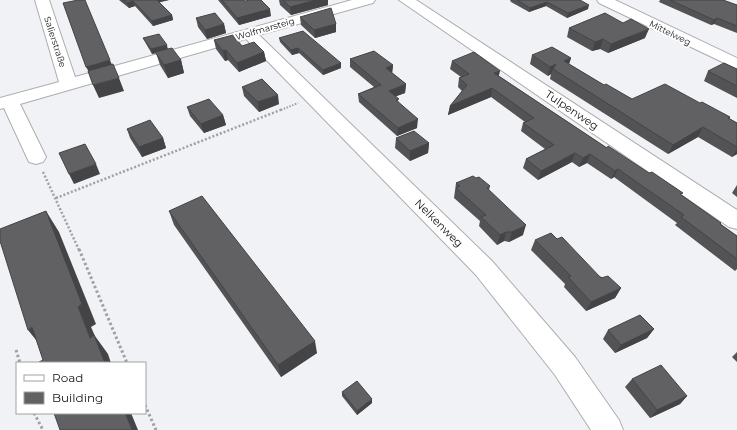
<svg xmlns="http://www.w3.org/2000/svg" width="737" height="430" font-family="Montserrat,sans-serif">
	<rect width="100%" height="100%" fill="#f1f2f5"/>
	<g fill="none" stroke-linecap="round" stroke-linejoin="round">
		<defs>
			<path id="minor" d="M35,0H49L75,77L352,0H375L373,3L259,35L492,261L575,357L619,420L623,430H591L555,375L476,275L246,39L20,104L46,157L43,162L36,164L29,162L4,108L0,109V98L59,82Z
				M399,0H416L737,210V229L729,227Z
				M597,0H615L737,58V69L599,3Z"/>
		</defs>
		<use href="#minor" stroke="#adadb0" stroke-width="2"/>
		<path stroke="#a0a0a3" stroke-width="2" stroke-dasharray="1.5 1.5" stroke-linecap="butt" d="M281,110L298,103"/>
		<path stroke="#a0a0a3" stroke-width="2.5" stroke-dasharray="2 2" stroke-linecap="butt" d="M43,172L79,250
			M56,198L283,109"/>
		<path stroke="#a0a0a3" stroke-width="3" stroke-dasharray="2.5 2.5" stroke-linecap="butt" d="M79,249L127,363
			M16,350L20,363
			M145,405L156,430
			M34,413L43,430"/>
		<use href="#minor" fill="#fff" fill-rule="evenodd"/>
	</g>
	<path fill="#535356" d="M119,0H169L159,2L172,15L173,20L153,26L135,6L129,8Z
		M218,0H243L245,1L271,16L239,25Z
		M279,0H328V5L291,15L280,5Z
		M510,0H580L588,9L567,18L546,6L529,12L511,2Z
		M660,0H723L737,5V33L714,24L711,25L659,2Z
		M300,17L336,24V32L315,38L301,25Z
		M196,18L224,24L226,33L207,39L198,27Z
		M569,28L645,38L608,53L600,49L592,51L567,37Z
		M143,38L168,49L181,60L184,73L168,78L160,65L156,53L152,54L145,42Z
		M279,38L341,63V68L323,75L299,53L292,55L280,42Z
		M214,40L242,46L264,52L266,61L239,72L228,60L225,61L216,49Z
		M532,55L571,58L569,64L604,85L632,99L700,103L730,117L729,118L737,123V154L732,157L698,137L668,154L550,79L551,74L548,76L530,64Z
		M350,59L393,65L392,73L406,84L405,93L396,96L399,103L417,128L397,136L359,102L358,94L374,87L350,67Z
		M452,61L499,76L607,148L681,195L737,236V269L735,271L675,225L677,223L614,177L611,179L587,163L579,167L572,162L538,180L523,168L526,159L545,149L521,131L523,123L525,122L491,97L448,115L450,106L462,91L458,87L459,78L461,77L450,69Z
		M737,69V98L704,81L708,71Z
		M242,87L279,104L259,112L244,96Z
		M187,107L223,115L226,125L204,133L190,116Z
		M127,129L163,138L166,148L142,157L130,138Z
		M396,138L429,143L428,153L410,161L395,148Z
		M476,178L490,186L489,190L523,235L509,242L504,241L497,245L479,226L480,221L454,198L456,183Z
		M737,185V197L732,193Z
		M169,211L317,353L281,377L174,225Z
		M535,240L621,288L615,298L586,311L564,287L565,284L531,250Z
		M654,329L647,338L615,353L603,339L608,330Z
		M737,352V362L732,357Z
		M632,379L687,396L680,404L650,418L625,387Z
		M342,392L372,403L357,415L342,396Z"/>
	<path fill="#444446" d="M156,0H169L157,3Z
		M316,0H328V5L291,15L290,7Z
		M133,1L135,6L129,8L127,3Z
		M547,2L546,6L529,12L530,8Z
		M589,5L588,9L567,18L568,13Z
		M270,9L271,16L239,25L237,18Z
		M172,15L173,20L153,26L152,21Z
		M717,18L714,24L711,25L714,20Z
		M224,24L226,33L207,39L205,30Z
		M336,24V32L315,38L314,30Z
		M649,29L645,38L608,53L611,44Z
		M603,39L600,49L592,51L595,42Z
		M167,45L168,50L152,54L151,49Z
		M298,48L299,53L292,55L291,50Z
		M226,50L228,60L225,61L223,51Z
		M264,52L266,61L239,72L237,63Z
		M571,58L568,67L564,61Z
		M110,60L112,65L89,72L86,67Z
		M181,60L184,73L168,78L164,65Z
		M341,63V68L323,75V70Z
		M556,64L553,69L551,74L548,76L550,67Z
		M393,65L392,74L386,68Z
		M500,71L498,79L494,73Z
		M119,78L124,91L99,98L93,85Z
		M406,84L405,93L389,99V91Z
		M492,88L491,97L448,115L450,106Z
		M278,95L279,104L259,112L258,102Z
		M223,115L226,125L204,133L201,124Z
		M418,119L417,128L397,136L398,128Z
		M703,127L698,137L668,154L673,145Z
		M163,138L166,148L142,157L139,147Z
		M429,143L428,153L410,161V151Z
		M737,149V154L732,157Z
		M575,153L572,162L538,180L541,171Z
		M590,154L587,163L579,167L583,158Z
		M96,164L100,174L74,184L69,174Z
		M618,169L614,177L611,179L615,171Z
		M46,211L59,232L96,324L91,327L95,336L108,354L111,363H105L90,338L78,307Z
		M526,225L523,235L509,242L512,232Z
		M506,232L504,241L497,245L500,235Z
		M621,288L615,298L586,311L591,302Z
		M32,327L44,350L28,330Z
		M654,329L647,338L615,353L621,345Z
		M315,341L317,353L281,377L278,365Z
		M687,396L680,404L650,418L657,410Z
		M372,399V403L357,415V411Z
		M125,413H131L138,430H132Z"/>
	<path fill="#616164" stroke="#444446" d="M78,0H85L110,60L86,67L63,3Z
		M123,0H157L172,15L152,21L133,1L127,3Z
		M222,0H243L245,1L250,0H261L270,9L237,18Z
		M283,0H316L290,7Z
		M517,0H580L589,5L568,13L547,2L530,8Z
		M670,0H723L737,5V26L717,18L714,20Z
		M331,8L336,24L314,30L300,17Z
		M215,13L224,24L205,30L196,18Z
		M605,13L623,23L631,19L649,29L611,44L603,39L595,42L569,28Z
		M303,31L341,63L323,70L298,48L291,50L279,38Z
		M159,34L167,45L151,49L143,38Z
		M233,35L242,46L254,42L264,52L237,63L226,50L223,51L214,40Z
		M552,47L571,58L564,61L604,85L606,84L632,99L665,84L700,103L702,102L730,117L728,118L737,123V147L703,127L673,145L553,69L556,64L550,67L532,55Z
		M172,48L181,60L164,65L155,52Z
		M374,51L393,65L386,68L406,84L389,91L399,99L396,100L418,119L398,128L358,94L381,85L350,59Z
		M474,52L500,71L494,73L607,148L608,146L649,173L652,172L683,193L680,194L721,223L720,224L737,236V259L681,217L684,215L618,169L615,171L590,154L583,158L575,153L541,171L526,159L554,145L523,123L534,118L492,88L450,106L467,85L459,78L469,74L452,61Z
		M724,63L737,69V86L708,71Z
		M113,64L119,78L93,85L88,71Z
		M262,79L278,95L258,102L242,87Z
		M209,99L223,115L201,124L187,107Z
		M150,120L163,138L139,147L127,129Z
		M414,131L429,143L410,151L396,138Z
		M85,144L96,164L69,174L59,153Z
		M473,176L476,178L479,177L490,186L487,188L526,225L512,232H506L500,235L481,217L486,215L456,188L460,186L456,183Z
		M202,196L315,341L278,365L169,211Z
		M46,211L82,304L78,307L90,338L94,335L105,363H39V362L43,360L32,327L28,330L0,241V229Z
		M551,233L557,239L562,237L601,278L608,276L621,288L591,302L568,277L571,276L535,240Z
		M640,315L654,329L621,345L608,330Z
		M661,365L687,396L657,410L632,379Z
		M357,381L372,399L357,411L342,392Z
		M54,413H125L132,430H60Z"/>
	<g text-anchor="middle" stroke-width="4" stroke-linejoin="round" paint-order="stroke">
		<g font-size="9" fill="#131314" stroke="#fff">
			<text transform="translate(265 29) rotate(-16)" y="3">Wolfmarsteig</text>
			<text transform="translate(670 33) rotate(26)" y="3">Mittelweg</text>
			<text transform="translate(55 42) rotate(72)" y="3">Salierstraße</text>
		</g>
		<g font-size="11" fill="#131314" stroke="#fff">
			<text transform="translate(572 110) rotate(34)" y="4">Tulpenweg</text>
			<text transform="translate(439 223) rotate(45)" y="4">Nelkenweg</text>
		</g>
	</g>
	<rect x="16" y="362" width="130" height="52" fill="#ffffff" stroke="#a1a1a1"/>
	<rect x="24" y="375" width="20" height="6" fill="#ffffff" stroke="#a1a1a1"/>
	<text x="52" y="382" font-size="12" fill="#131314">Road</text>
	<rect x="24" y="392" width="20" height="12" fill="#616164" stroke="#a1a1a1"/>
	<text x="52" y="402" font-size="12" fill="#131314">Building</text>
</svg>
